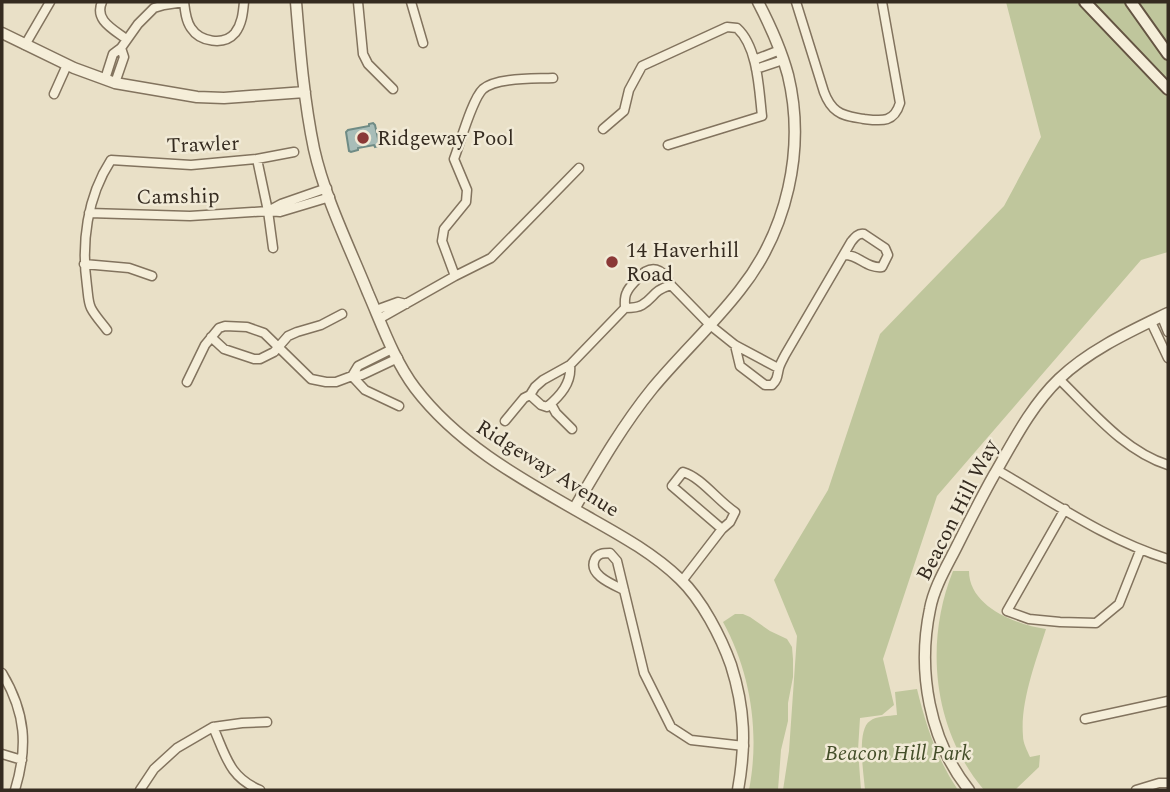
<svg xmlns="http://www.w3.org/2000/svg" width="1170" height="792" font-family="Spectral,serif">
	<rect width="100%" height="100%" fill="#e9e0c7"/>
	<path fill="#bfc69c" d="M1006,2H1168V252L1141,260L937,496L883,659L894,705L882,715L860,718L858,750L861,790H783L789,751L797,636L774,580L828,490L880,334L1004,206L1041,137Z
		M953,571H969C969,607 1017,625 1046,629C1036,661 1020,702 1023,736C1023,743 1027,750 1030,757L1040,755L1039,767L1015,790H984C933,730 924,643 953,571Z
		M735,614H743L750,617L770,631L787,639L792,647L793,659V677L788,703V721L781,750L778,790H749C760,733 751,673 723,622Z
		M917,689C926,726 937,759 958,790H865C864,775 856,730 870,721C876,716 889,716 897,715L895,692Z"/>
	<path fill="#a8bdb8" stroke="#6f8b85" stroke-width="2" d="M373,123L375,125L379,143L378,146L375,147L374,145L358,148V150L351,152L349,151L346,132L348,130L369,126V124Z"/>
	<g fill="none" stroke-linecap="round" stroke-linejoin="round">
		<defs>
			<path id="minor" d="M102,2C94,20 113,29 126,39
				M184,2C185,11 186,21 191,28C200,42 224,46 235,33C242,24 243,13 244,2
				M358,2L363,54L368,64L393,89
				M411,2L423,43
				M796,2L824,92C827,100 830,106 837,111C845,117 854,117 864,119C882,121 894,123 900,103L882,2
				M25,45L50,2
				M754,60L780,50
				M756,69L783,60
				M105,79L113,54L121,48L138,24L154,8L164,5L184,2
				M115,83L124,57L121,48
				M54,94L67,65
				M603,129L624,111L629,90L642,66L727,27L737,28C758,47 759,90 762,116L668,145
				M257,159L268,211L273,248
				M268,211L281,204L327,188
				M89,213L190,216L268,211L280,212L330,197
				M84,264L129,268L152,276
				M455,276L491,258L579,168
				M625,308C625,303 624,297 627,292C629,287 634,283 637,279C651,263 663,268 671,285
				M376,310L398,302L406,304
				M1162,317L1168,332
				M379,319L455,276L442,241L444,229L466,202L467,190L454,159C460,144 472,99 483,89C497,77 535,79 553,78
				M1151,322L1168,358
				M107,330C102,323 95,316 91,308C88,302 88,293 87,286C81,243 87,197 111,160L191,165L257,159L294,152
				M211,337L224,349L254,359H260L274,352L288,336L297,332L321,325L342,314
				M735,345L740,366L765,385H772C778,379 777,376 779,368C780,364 783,359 785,355L851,242C855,237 858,233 864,234L885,248L888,255L882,267C867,269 858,254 844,255
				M570,365C572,383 560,396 547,407L541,405L530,395L535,387L543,380L570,365L625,308C630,308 637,308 642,305C655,297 652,291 671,285L710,325L735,345L778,368
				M352,376L365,390L399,406
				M352,376L358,366L392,349
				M1059,379C1092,411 1124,451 1168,465
				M187,382L205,345L219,328L225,326L247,327L264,333L311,379L326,382H336L352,376L362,375L398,358
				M551,404L556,413L572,429
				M505,421L524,398L530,395
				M997,470C1053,502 1106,540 1168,559
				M1065,509L1007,611L1029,619L1060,622L1096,623L1119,604L1140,551
				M682,581L722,529L730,522L735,512C718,501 701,477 683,472L672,486L722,529
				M624,590C614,585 587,575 595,559C598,553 604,553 610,553L617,561L644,673L671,727L691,740L744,746
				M2,673C26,713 28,747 15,790
				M1085,719L1168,701
				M213,727C226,756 229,777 260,790
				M2,754L22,760
				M140,790L154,769L177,748L213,727L242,723L267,722
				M1136,790L1159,783H1168"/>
			<path id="tertiary" d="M296,2C300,51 304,101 314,149C325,198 349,246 368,293C382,325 394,360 415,388C459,446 525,481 588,517C620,535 653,553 680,579C702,600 721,637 731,665C745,709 746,745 738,790
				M2,33L74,68L115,83L197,97L224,98L305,92
				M574,509C598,468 622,426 652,389C680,355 713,325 740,290C787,231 806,149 788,75C781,49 770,25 758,2
				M969,790C929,740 917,671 930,609C934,587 947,566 957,546C969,522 981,498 994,475C1013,442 1031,406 1059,379C1089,350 1131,331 1168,313"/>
			<path id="secondary" d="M1085,2L1168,89
				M1131,2L1168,54"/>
		</defs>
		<use href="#minor" stroke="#82735e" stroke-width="11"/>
		<use href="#tertiary" stroke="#82735e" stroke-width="13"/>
		<use href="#secondary" stroke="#645442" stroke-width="14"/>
		<use href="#minor" stroke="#f5eed9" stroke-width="8"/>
		<use href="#tertiary" stroke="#f5eed9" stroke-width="10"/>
		<use href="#secondary" stroke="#f5eed9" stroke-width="10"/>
	</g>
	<g fill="#8a3836" stroke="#f1ead6" stroke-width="2.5">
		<circle cx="363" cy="138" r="7"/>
		<circle cx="612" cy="262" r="7"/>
	</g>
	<g text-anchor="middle" stroke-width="5" stroke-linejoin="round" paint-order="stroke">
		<g font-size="21" fill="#352b20" stroke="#f1ead6" text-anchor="start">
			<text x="377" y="145">Ridgeway Pool</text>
			<text x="626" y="257">14 Haverhill<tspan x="626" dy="24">Road</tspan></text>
		</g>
		<g font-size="21" fill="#352b20" stroke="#f1ead6">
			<text transform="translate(203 144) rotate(-2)" y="7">Trawler</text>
			<text transform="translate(178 196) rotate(-1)" y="7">Camship</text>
			<text transform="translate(548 468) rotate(32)" y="7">Ridgeway Avenue</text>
			<text transform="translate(957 510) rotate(-63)" y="7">Beacon Hill Way</text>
		</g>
		<g font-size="21" font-style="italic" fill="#444e29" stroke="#f1ead6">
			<text x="898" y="760">Beacon Hill Park</text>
		</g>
	</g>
	<rect width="1170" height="792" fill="none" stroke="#352b20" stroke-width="7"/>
</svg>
